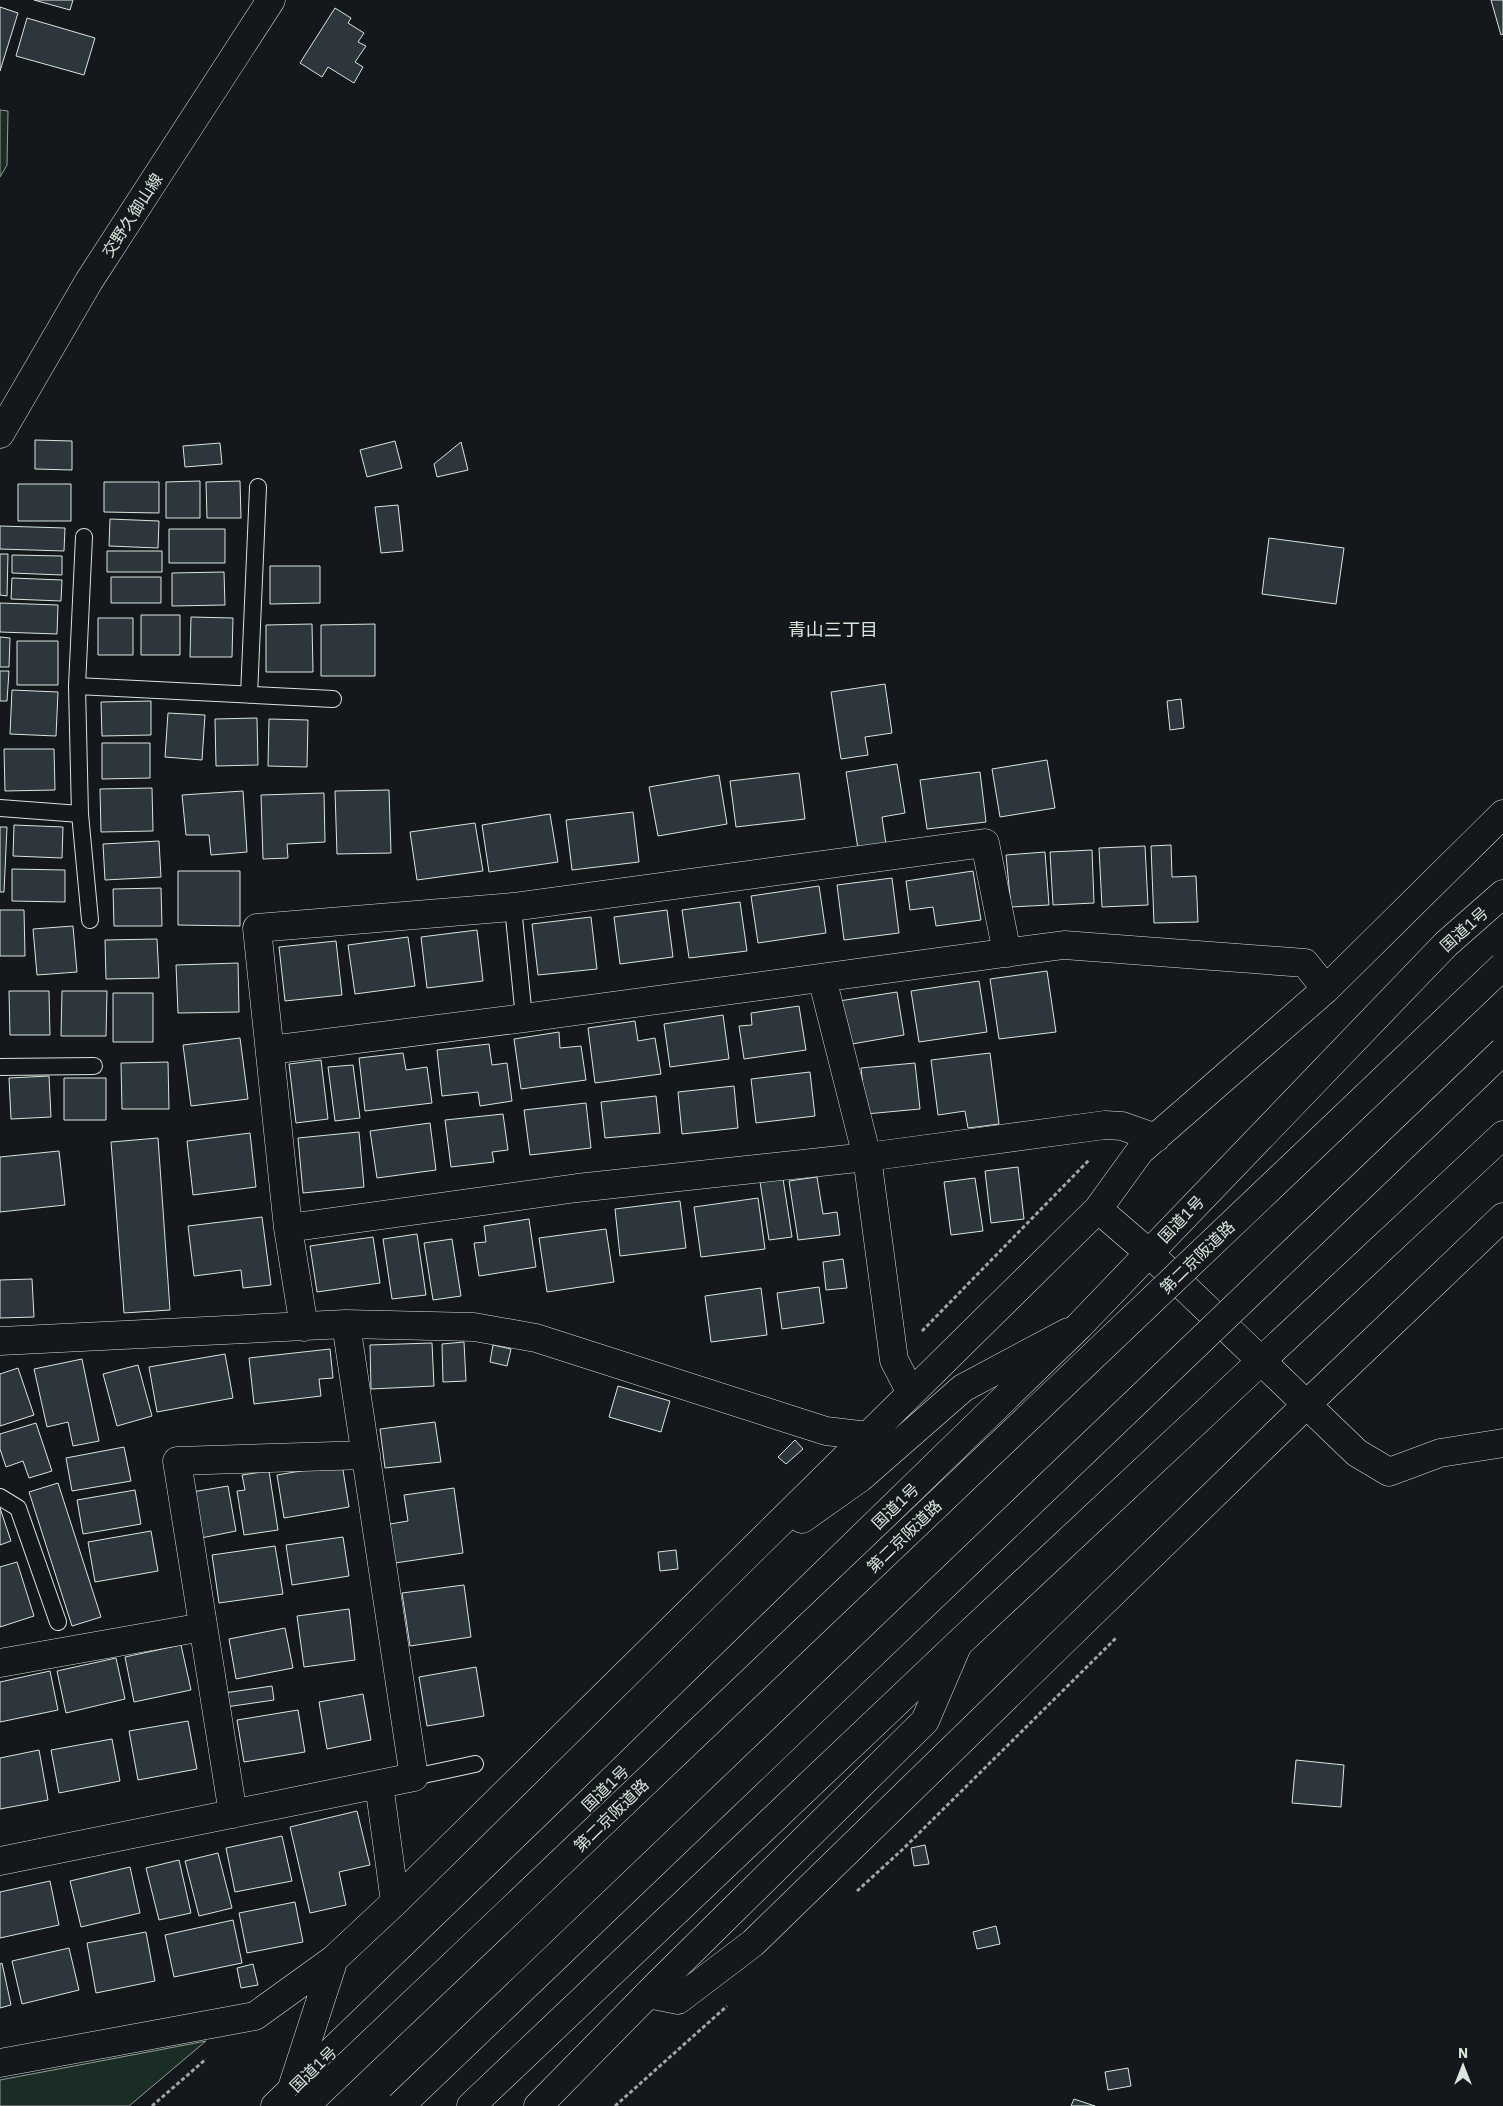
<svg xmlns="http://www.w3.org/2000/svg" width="1503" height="2106" font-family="'IBM Plex Sans','Noto Sans JP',sans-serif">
	<rect width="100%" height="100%" fill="#14181c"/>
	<path fill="#1a2d24" stroke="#939e99" d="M0,110L8,111L7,165L0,177Z
		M206,2041L129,2106H0V2080Z"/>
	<path fill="#2c363c" stroke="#d8e6dc" d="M34,0H73L70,10Z
		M1491,0H1503V34L1501,35Z
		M0,7L18,13L0,71Z
		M335,8L351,18L348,23L364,33L358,42L366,46L355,62L363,67L354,83L328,67L322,77L300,63Z
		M27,18L95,38L84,75L16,56Z
		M35,440L72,441V470L35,469Z
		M395,441L402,468L367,477L360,450Z
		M461,442L468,470L437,477L434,464Z
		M220,443L222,464L185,467L183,446Z
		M200,481V518H166V482Z
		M240,481L241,518H207L206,482Z
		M104,482H159V513L104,512Z
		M18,484H71V521H18Z
		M398,505L403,551L381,553L375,507Z
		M110,519L159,521L158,548L109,546Z
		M0,526L65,528L64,551L0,549Z
		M169,529H225V563H169Z
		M1269,538L1344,548L1336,604L1262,594Z
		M107,551H162V572H107Z
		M0,554H8L7,596L0,595Z
		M12,555L62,556V575L12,573Z
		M270,566H320V603L270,604Z
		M224,572L225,605L172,606V573Z
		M111,577H161V603H111Z
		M12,578L62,580L61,601L11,599Z
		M0,603L58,605L57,634L0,632Z
		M141,615H180V655H141Z
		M191,617L233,618L232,657H190Z
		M98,618H133V655H98Z
		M312,624L313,672H266V625Z
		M375,624V676H321V625Z
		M0,637L10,638L9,667H0Z
		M17,641H58V685H17Z
		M0,671H9L7,701H0Z
		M885,684L892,733L865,737L868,755L841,759L831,692Z
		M12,690L58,692L56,736L10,734Z
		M1181,699L1184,728L1170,730L1167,701Z
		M151,701V735L102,736L101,702Z
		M168,713L205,715L202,760L165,757Z
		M257,718L258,765L216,766L215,719Z
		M269,719L308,720L307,767L268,766Z
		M102,743H150V778L102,779Z
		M4,749H54L55,790L5,791Z
		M1047,760L1055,808L1000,817L992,769Z
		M897,764L905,813L882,817L886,844L858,849L846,772Z
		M980,772L986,822L927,829L920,780Z
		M799,773L805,819L736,827L730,781Z
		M719,775L727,824L658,836L649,787Z
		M152,788L153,831L101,832L100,789Z
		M389,790L391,853L337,854L335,791Z
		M243,791L247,852L211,855L209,835H186L182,795Z
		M324,793L325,842L287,844L288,858L263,859L261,795Z
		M633,812L639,862L572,870L566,820Z
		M550,814L558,862L489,872L482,825Z
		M475,823L483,871L417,880L410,832Z
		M14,825L63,827L62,858L13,856Z
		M0,827H7L4,892H0Z
		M159,841L161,877L105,880L103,844Z
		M1171,845L1172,877L1196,876L1198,922L1154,923L1151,846Z
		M1145,846L1148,905L1102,907L1099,848Z
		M1092,850L1094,903L1053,905L1050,852Z
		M1045,852L1049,905L1011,907L1006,855Z
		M12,869L65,870V902L12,901Z
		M178,871H240V926L178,925Z
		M973,871L981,920L936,926L933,907L910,910L906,881Z
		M892,878L899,933L844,940L837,885Z
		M819,886L826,933L758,943L751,896Z
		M161,888L162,926H114L113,889Z
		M740,902L747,951L689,958L682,910Z
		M0,910H24L25,956H0Z
		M667,910L673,957L620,964L614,917Z
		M591,917L597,969L538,975L532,924Z
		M73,926L77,972L37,975L33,929Z
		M477,930L483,981L427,988L421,937Z
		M408,937L415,986L355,994L348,945Z
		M157,939L159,978L106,979L105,940Z
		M336,941L342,995L285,1001L279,947Z
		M238,963L239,1012L178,1013L176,965Z
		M1047,971L1056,1032L999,1039L990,979Z
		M979,981L987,1032L919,1042L911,991Z
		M9,991H49L50,1035H10Z
		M62,991H107L106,1036H61Z
		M897,992L904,1035L846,1045L839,1001Z
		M113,993H153V1042H113Z
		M799,1006L806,1050L744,1059L739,1026L752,1025L751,1013Z
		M723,1015L729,1059L670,1067L664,1024Z
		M635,1021L638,1041L655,1038L661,1074L595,1083L588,1028Z
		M559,1032L560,1048L581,1046L586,1080L521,1089L514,1039Z
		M240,1038L248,1099L191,1106L183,1045Z
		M489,1044L492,1065L507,1063L512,1101L480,1106L478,1092L442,1096L437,1050Z
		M403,1053L406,1070L427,1067L432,1103L365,1111L359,1058Z
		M990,1053L999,1124L968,1128L965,1111L938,1115L931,1060Z
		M321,1060L328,1119L296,1123L289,1064Z
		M168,1062L169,1109H122L121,1063Z
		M915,1063L920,1109L866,1114L861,1068Z
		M353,1065L360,1118L335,1121L328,1067Z
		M810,1072L815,1116L756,1123L751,1079Z
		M49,1076L51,1117L11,1119L9,1078Z
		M64,1078H106V1120H64Z
		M734,1086L738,1128L682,1134L678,1092Z
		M656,1096L660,1133L605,1138L601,1102Z
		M586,1103L591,1148L530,1155L524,1110Z
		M503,1114L508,1150L492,1152L494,1162L451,1167L445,1120Z
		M430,1123L436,1170L377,1178L370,1131Z
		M359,1132L364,1187L303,1193L298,1138Z
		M250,1133L256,1187L193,1195L187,1141Z
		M158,1138L170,1310L124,1313L111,1142Z
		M59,1151L65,1205L0,1212V1157Z
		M1018,1167L1024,1219L991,1223L985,1171Z
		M817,1177L823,1214L837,1212L840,1235L798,1240L789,1181Z
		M975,1178L983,1231L951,1235L944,1182Z
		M783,1179L792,1237L769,1240L760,1182Z
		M758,1198L765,1249L701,1257L694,1207Z
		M680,1201L686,1248L620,1256L615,1209Z
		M262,1217L271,1285L243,1288L241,1270L194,1276L188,1226Z
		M529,1219L536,1267L479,1276L474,1243L486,1242L484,1226Z
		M606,1229L614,1282L547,1292L539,1238Z
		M417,1234L426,1295L392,1299L383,1239Z
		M373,1237L380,1283L317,1292L310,1246Z
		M452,1239L461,1296L433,1300L424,1243Z
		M843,1259L847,1288L826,1290L823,1262Z
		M32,1279L34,1317L0,1318V1280Z
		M819,1287L824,1323L782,1329L777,1293Z
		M761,1288L767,1335L711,1342L705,1296Z
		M464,1342L466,1381L443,1382L442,1344Z
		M432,1343L434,1386L371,1389L370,1345Z
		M493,1345L511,1349L507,1366L490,1362Z
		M330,1349L333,1378L319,1379L321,1396L254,1404L249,1358Z
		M225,1354L233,1398L157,1412L149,1367Z
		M82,1359L99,1441L73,1446L68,1422L47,1427L34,1369Z
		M138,1365L152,1416L117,1426L103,1374Z
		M18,1368L34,1415L0,1426V1374Z
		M618,1386L670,1401L661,1432L609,1417Z
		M435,1422L441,1462L385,1468L380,1429Z
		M36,1423L52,1471L29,1478L23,1461L6,1467L0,1449V1434Z
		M795,1440L803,1449L786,1464L778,1457Z
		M124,1447L131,1481L72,1491L66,1458Z
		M342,1464L349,1507L284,1518L277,1475Z
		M269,1471L278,1530L244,1535L237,1491L245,1490L242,1475Z
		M58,1483L101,1617L72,1626L29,1492Z
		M228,1486L236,1531L201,1538L192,1492Z
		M454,1488L463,1553L395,1563L390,1524L408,1521L404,1495Z
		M135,1490L141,1524L83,1534L77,1500Z
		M0,1508L11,1541L0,1545Z
		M151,1531L158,1571L95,1582L88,1542Z
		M343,1537L349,1576L292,1585L286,1545Z
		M275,1546L283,1594L219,1603L212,1555Z
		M676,1550L678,1569L660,1571L658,1552Z
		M17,1562L34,1616L0,1627V1567Z
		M464,1585L471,1637L410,1646L402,1593Z
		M349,1609L355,1660L304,1667L297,1616Z
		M285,1628L293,1668L236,1679L229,1639Z
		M181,1645L191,1690L134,1702L125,1657Z
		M116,1658L125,1699L66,1713L57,1671Z
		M476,1667L484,1716L427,1726L419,1677Z
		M50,1671L58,1710L0,1722V1682Z
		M272,1686L274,1700L226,1707L224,1693Z
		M363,1694L371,1740L327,1749L319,1702Z
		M298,1710L305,1752L244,1762L237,1720Z
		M188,1721L197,1769L138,1780L129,1731Z
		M112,1739L120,1781L59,1793L51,1750Z
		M39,1750L48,1800L0,1809V1758Z
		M1296,1760L1344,1765L1341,1807L1292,1803Z
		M357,1811L370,1865L339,1872L346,1905L310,1913L290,1827Z
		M282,1836L292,1881L235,1892L226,1848Z
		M925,1845L929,1864L914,1866L911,1848Z
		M218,1853L232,1908L199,1916L185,1861Z
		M179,1860L191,1913L159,1920L146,1868Z
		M130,1867L140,1913L81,1927L70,1881Z
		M50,1881L59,1925L0,1938V1892Z
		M295,1902L303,1942L247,1953L239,1913Z
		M233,1920L242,1963L174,1977L165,1935Z
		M996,1926L1000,1944L977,1949L973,1932Z
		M146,1932L155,1981L96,1993L87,1943Z
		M69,1948L79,1990L22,2004L12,1961Z
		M2,1963L11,2005L0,2008V1964Z
		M253,1964L258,1985L241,1988L237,1968Z
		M1128,2068L1131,2086L1108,2090L1105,2072Z
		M1074,2099L1095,2106H1071Z"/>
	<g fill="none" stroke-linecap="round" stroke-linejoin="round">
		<defs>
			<path id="lane" d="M84,537L77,686L80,814L90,920
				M77,686L333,699
				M249,695L258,487
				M0,808L80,814
				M513,907L524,1018
				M0,1067L94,1066
				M0,1497L18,1508L58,1622
				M414,1777L475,1764"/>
			<path id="street" d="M822,978L867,1157L894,1360L911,1393
				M270,1050L524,1018L1064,945L1305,963L1326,989
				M1098,1209L1149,1253L1357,1453L1389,1472L1440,1453L1503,1443
				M288,1228L577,1188L867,1157L1105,1125L1122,1126L1156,1138
				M304,1327L288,1228L257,928L513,907L985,843L1007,953
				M0,1341L346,1324L474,1327L536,1338L826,1431L868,1436
				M802,1519L860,1478L963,1388L1068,1332
				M0,1663L203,1627
				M379,1784L395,1902
				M233,1814L177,1461L366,1455
				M0,1861L414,1777L346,1324
				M648,1994L678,2000L753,1943L1306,1405L1503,1217
				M0,2063L255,2016L334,1959
				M291,2091L334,1959L395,1902L1098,1209L1140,1151L1326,989L1503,814
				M538,2106L659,1983L925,1721L958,1644"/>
			<path id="secondary" d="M0,434L89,281L271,0"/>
			<path id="highway" d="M275,2106L591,1801L1079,1326L1446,944L1503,894
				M471,2106L958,1644L1503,1135"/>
		</defs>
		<use href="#lane" stroke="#d8e6dc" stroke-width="18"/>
		<use href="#street" stroke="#d8e6dc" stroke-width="29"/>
		<use href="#secondary" stroke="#d8e6dc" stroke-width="29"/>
		<use href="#highway" stroke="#d8e6dc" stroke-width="29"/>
		<path stroke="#9da8a2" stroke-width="3" stroke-dasharray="4 2.5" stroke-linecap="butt" d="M922,1331L1089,1160
			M857,1891L903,1849L1117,1637
			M152,2106L206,2059
			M615,2106L727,2006"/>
		<use href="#lane" stroke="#14181c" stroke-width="16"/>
		<use href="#street" stroke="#14181c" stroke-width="28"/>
		<use href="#secondary" stroke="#14181c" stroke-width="28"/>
		<use href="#highway" stroke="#14181c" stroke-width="28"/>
		<defs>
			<path id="highway-bridge" d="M305,2106L1503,966
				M400,2106L1503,1051"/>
		</defs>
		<use href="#highway-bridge" stroke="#d8e6dc" stroke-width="29" stroke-linecap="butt"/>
		<use href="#highway-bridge" stroke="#14181c" stroke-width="28"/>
	</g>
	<g text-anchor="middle" stroke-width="4" stroke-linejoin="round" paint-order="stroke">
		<g font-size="16" fill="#d8e6dc" stroke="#14181c">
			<text transform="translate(132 215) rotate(-57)" y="6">交野久御山線</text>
			<text transform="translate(1464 929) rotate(-42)" y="6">国道1号</text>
			<text transform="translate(1181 1219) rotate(-46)" y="6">国道1号</text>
			<text transform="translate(1197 1257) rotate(-44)" y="6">第二京阪道路</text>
			<text transform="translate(895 1506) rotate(-44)" y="6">国道1号</text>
			<text transform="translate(904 1536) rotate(-44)" y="6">第二京阪道路</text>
			<text transform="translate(605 1788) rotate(-44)" y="6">国道1号</text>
			<text transform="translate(611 1815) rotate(-44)" y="6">第二京阪道路</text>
			<text transform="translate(313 2069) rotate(-44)" y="6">国道1号</text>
		</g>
		<g font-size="18" fill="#d8e6dc" stroke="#14181c">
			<text x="833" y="636">青山三丁目</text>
		</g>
	</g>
	<g transform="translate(1463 2066)" stroke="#14181c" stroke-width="4" paint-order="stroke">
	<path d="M0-4L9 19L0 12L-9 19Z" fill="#d8e6dc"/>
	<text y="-8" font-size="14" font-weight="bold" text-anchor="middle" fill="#d8e6dc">N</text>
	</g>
</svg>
